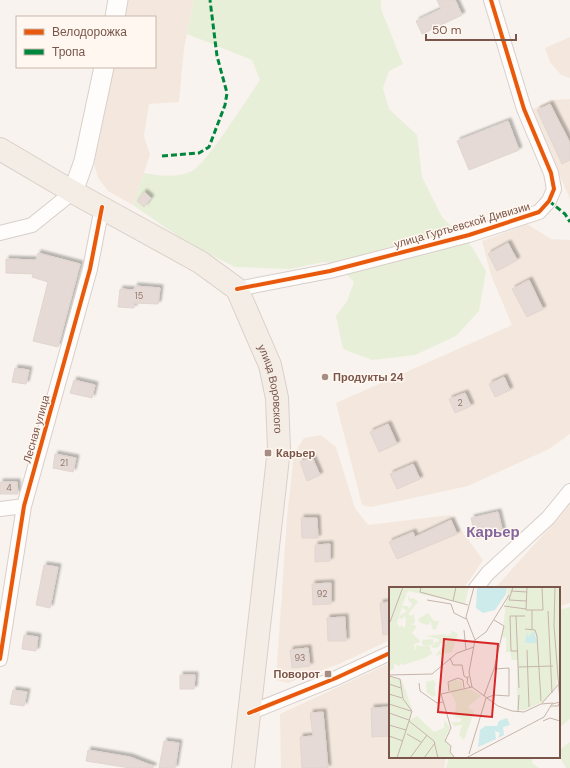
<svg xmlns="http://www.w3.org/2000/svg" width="570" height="768" font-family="'DM Sans',sans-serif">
	<defs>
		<filter id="shadow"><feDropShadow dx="3" dy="-3" stdDeviation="1" flood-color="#0004"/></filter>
	</defs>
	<rect width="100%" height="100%" fill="#f8f3ee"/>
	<path fill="#f4e8de" d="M128,0H194L184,48L179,102L149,104L144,136L150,155L133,205L108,191L98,178L94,164L114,67H155V17H124Z
		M570,37V78L561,75L550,62L545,48Z
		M570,99V199L531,110L551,100Z
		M527,224L551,239L570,240V434L549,449L468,486L371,507L362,505L336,403L512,325L491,275L482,241Z
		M321,435L336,447L355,508L368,525L450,515L483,560L464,588H390V640L339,664L288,683L276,680L287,517L294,454L304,438Z
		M570,505V603L559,606V588H495Z
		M390,663V757H446L444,768H281L280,714Z"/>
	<path fill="#e8efd8" d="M194,0H381V9L403,64L389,71L383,88L389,109L417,135L422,177L442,217L472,247L486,271L479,311L456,336L415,355L372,360L343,349L336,316L347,301L354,282L338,264L323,262L291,269L235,267L189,244L133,205L144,173C161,176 176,178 192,171C204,167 250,95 260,80L252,60L187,34Z
		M570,607V719L559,728V610Z
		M570,742V768H566L559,756V750Z
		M449,757H533L532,763L539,768H446Z"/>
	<path fill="#e5dad5" stroke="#e2d5d0" filter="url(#shadow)" d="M437,0H455L462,15L422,34L416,21L441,9Z
		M550,104L570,143V160L562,164L537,110Z
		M508,121L519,150L469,170L457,141Z
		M144,192L151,198L144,207L137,201Z
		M508,243L517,260L497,271L488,254Z
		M38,253L80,264L58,347L33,341L48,282L32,277L33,274L6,273V259L36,260Z
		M529,280L543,309L527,317L512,289Z
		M135,286L160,288L158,304L134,303V308L118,307L120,289L134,290Z
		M15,368L29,370L26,384L12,382Z
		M504,377L510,390L495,397L489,384Z
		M74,380L95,385L92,398L70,393Z
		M465,393L471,406L455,413L449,399Z
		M388,424L397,444L379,452L370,432Z
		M55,454L76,458L73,472L53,468Z
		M312,457L320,475L307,481L300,462Z
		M413,464L420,479L397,489L390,474Z
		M0,482H17L18,494H0Z
		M498,512L503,533L476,539L471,518Z
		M301,518H317L318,538H302Z
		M451,520L457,534L397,559L389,542L413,532L415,537Z
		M330,544V561L315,562V545Z
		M44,565L58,567L50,608L36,605Z
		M331,583V604L313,605L312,584Z
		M390,602V634L383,635L380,603Z
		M345,617L346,641H328L327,618Z
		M24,635L38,637L36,651L22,649Z
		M308,648L310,666L292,668L290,650Z
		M180,675H195L194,689H180Z
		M13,690L27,692L24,706L10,704Z
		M390,707V736L372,737L371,708Z
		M323,712L328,768H302L300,737L313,736L310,713Z
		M164,741L179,743L175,768H159Z
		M88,750L130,757L153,766V768H130L86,761Z"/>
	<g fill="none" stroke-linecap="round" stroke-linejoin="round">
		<defs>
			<path id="street" d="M0,233L32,225L73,192
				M237,289L330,271L469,235L539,212L549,201L554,189L551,173L524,109L491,0
				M0,509L24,506
				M476,588L488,573L548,518L570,491
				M0,659L24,506L90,269L102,207
				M249,713L336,678L390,653"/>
			<path id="secondary" d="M115,17L118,0
				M73,192L84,161L104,67"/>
			<g id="primary">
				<path id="s1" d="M0,149L73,192L200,262L237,289L270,365L277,398L279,449L243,768"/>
			</g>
		</defs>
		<use href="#street" stroke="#d8ceca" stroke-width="16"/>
		<use href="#secondary" stroke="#d9d0cb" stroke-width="21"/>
		<use href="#primary" stroke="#dacfca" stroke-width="24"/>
		<use href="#street" stroke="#fefdfc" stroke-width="14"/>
		<use href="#secondary" stroke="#fefdfc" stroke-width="19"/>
		<use href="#primary" stroke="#f4ede6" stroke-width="22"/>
		<path stroke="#00873e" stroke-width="3" stroke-dasharray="6 3" stroke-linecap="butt" d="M162,156L199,153L209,147L225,105L227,93L217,56L210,0
			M549,201L565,214L570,222"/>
		<defs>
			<path id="cycleway" d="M237,289L330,271L469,235L539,212L549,201L554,189L551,173L524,109L491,0
				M0,659L24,506L90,269L102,207
				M249,713L336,678L390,653"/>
		</defs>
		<use href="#cycleway" stroke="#fff7f0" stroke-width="6"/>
		<use href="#cycleway" stroke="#e8590c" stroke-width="4"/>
	</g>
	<g fill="#a68d83" stroke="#fff7f0" stroke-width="1.5">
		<circle cx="325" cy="377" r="4"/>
		<rect x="264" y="449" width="8" height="8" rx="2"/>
		<rect x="324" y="670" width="8" height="8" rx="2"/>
	</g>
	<g text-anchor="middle" stroke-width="3" stroke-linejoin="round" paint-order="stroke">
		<g font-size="9" fill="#96796f">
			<text x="139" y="299">15</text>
			<text x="460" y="406">2</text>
			<text x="64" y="466">21</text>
			<text x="9" y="491">4</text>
			<text x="322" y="597">92</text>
			<text x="300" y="661">93</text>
		</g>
		<g font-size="11" fill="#7a564a" stroke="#fff7f0">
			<text transform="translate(462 225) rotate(-16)" y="4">улица Гуртьевской Дивизии</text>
			<text dy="4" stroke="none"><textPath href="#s1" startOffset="382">улица Воровского</textPath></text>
			<text transform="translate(36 429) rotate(-74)" y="4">Лесная улица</text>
		</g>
		<g font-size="11" font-weight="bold" fill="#7a564a" stroke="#fff7f0" text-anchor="start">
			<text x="333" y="381">Продукты 24</text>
			<text x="276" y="457">Карьер</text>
			<text x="320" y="678" text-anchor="end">Поворот</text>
		</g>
		<g font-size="15" font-weight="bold" fill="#84679c" stroke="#fff7f0">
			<text x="493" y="537">Карьер</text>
		</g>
	</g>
	<g transform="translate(389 587)">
		<rect width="171" height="171" fill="#f8f3ee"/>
		<path d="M0,0H80L76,17L19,4L13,19H19L21,22L22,18L24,19L19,12L20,8L21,12L25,11L29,15L19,27L23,29L25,26L26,36L22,37L28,39L23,46L32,55L25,57L26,61L24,63L27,62L28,57L30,59H38L33,58V53L44,52L45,58H40L43,67L36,71L14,78L12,76L11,79L5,77V82L0,84ZM13,20L18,25L12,27L10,31L14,32L15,29L17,31L16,41L12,38L11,41L8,36ZM119,0H171V93H167L168,99L156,114L136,123H128V73H123L121,65H117V50H113ZM39,26L45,34H50L47,43L43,42L42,35L39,38L31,36L29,32ZM62,43L69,47L63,65L46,69L59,53L55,51L56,54L51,57L50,60L44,61L42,59L48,54L49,56L50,52L36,49L56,47L59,49L61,46L63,49ZM0,89L13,93L23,122L21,133L28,129L45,145L55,141V135L57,134L61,141L56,151L61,160L60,164L66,171H0ZM45,93L47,98L45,100L47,108L44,110L38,106L37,95ZM66,93L73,94V102L83,103L92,109L79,120L85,125L75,153L70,148L73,138L65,139L62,135H71L73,132L66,130L67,116L60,102V96Z" fill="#e8efd8" fill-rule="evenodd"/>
		<path d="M88,0H118L117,7L106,23L94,26L87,21ZM138,44L139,50L145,44L148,56H136ZM118,131L121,138L114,140L115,148L109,151L111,146L106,144L107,152L89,160L91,143L96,139H108L110,134Z" fill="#cdebea"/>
		<path fill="none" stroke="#c6b4ac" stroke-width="1" d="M32,0L31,5L79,18M85,0L77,30L86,53L80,85L83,100L109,119L123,124L135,125L152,117L164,116M124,0L120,13L137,14M138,0L137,23H143M122,4L138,5M38,13L62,17L65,26L77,32M64,14L67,0M115,19L137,22M159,24L163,106M127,29L130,101M1,35L14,0M136,42L146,43L148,49L152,114M143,42V23H154L153,0M75,43L77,63M86,53L97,45L120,8M138,63L140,120M128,64H122L121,29H136M61,71L64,78H73L75,89L78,91M130,80L164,79M0,88L43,87L68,66L85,60M0,89L11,92L14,112L23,124L20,134M79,89L78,96L81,100M30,96L31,104L48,116L54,115M0,97L12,101M60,104L59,95L69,91L74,93L75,101M0,107L13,111M95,109L105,82L115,39L105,33M153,116L171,96M0,117L22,124M162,119H169L171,115L165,39L166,0M129,125L130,108M0,126L20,133M154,134L161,131L171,134M0,138L17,143M18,147L32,155M0,149L14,154M80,167L97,111L105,108L120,109V81L105,82M8,171L20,134L45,154L49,171M21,171L38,148M35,171L46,156M66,171L61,165L62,159L56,154L62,141L52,107L83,100M77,171L155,130L163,117L171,115"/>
		<path fill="#d62828" fill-opacity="0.15" stroke="#d62828" stroke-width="2" d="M55,52L109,57L103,130L49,125Z"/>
		<rect width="171" height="171" fill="none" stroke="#7a564a" stroke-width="2"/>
	</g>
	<rect x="16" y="16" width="140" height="52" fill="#fff7f0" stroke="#cab7ae"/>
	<rect x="24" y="29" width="20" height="6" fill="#e8590c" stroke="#cab7ae"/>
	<text x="52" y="36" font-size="12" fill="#7a564a">Велодорожка</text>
	<rect x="24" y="49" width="20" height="6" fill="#00873e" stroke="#cab7ae"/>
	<text x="52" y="56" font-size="12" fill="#7a564a">Тропа</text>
	<path d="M426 34v6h90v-6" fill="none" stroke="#7a564a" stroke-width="2"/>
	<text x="432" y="34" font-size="12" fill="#7a564a" stroke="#fff7f0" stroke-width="3" paint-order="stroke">50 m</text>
</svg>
